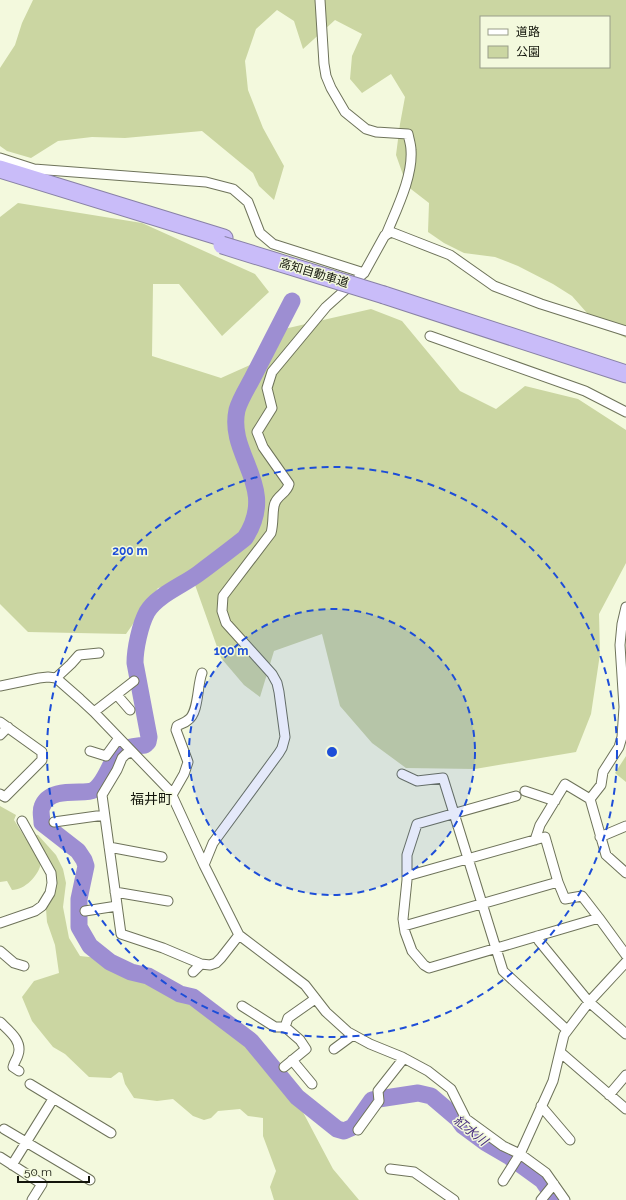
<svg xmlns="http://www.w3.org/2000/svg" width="626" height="1200" font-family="Raleway,'Noto Sans JP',sans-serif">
	<rect width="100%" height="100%" fill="#f3f9dd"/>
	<path fill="#cbd6a2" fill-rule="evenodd" d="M33,0H626V338L595,322L572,296L553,284L518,266L495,257L464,253L444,243L428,232L429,203L407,186L396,155L400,124L405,97L391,74L362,93L350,79L352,56L362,34L335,20L303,49L294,21L277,10L256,29L245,61L248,90L263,128L284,166L274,200L259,186L253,173L202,131L125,138L92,137L58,141L31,158L7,151L0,146V68L15,45L22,23ZM481,17H609V67H481Z
		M18,203L142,223L255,274L269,292L222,336L179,284H153L152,356L221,378L250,365L284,329L371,309L402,321L460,391L496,409L525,386L578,399L626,430V563L599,614L600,654L591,714L576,752L475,769L406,768L372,743L340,706L322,634L274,651L260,697L244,685L221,658L194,582L158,588L126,634L28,632L0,604V217Z
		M626,756V782L615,773Z
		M0,806L16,815L14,820L41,863C39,875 25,890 12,890L7,881L0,882Z
		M32,834L38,835L56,855L63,869L66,883L63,907L69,938L80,956L98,958L130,980L152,981L189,1000L224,1023L250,1043L296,1099L333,1169L359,1200H274L270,1187L276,1171L263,1136V1118L248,1116L240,1109L218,1111L211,1118L204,1120L193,1116L173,1099L157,1101L134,1098L125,1084L122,1073L119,1072L111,1078L89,1077L65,1054L53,1047L32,1021L22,997L34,981L59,973L55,945L47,922L46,909L57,885L54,871Z"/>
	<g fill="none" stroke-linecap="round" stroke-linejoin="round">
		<path stroke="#9d8ed2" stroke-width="17" d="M292,301C279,326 266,352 253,377C248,387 240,399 237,410C227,456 279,486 245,538C230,550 214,562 198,574C183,585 156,596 147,612C140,625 135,649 135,663L149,737L148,742L145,745C138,746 128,746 121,750C113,753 107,782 94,790C90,792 84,792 79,792C66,792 47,792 42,807C40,811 42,818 42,823L78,851L84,860L86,866L79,899V927L90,946L110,962L131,972L148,976L180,994L193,997L251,1041L297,1097L337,1129L344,1131L353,1127L372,1100L418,1093L431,1096L458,1119L463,1126L486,1143L510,1157L542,1180L556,1200"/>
		<defs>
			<path id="minor" d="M0,158L34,169L206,182L233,189L248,202L260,233L273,244L364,273
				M386,235L391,232L450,255L494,286L541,304L626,331
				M430,336L585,391L626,412
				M56,678L71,664L79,655L99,653
				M0,686L39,678L48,677L56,678L80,699L94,712L170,791L204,865L239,935L305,985L326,1012L348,1032L370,1044L402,1057L428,1071L451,1089L466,1119L503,1146L520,1154L546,1173L565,1200
				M117,695L130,710
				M94,712L134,681
				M0,722L42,752V760L5,797L0,794
				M0,735L8,727
				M90,751L106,756L119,738
				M132,752L126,754L122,758L117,770L102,795L121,934L163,948L201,964L210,965L216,963L221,958L239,935
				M402,774L417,781L443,778L503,971L567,1030
				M525,791L555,801
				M172,795L184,774L188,762L176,730L177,726C180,724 185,723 188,720C199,713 197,685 202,673
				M516,796L417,824L407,855V880L403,919L405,932L412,951L424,965L429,968L599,918L626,955
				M590,799L601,785L603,772L619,747L622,737L624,707L620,645L622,624L626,607
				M54,822L104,815
				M600,837L626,826
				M535,840L540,825L565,784L590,799L606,855L626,873
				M109,847L162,857
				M204,865L213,843L279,753L282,748L285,737L279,692L277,683L272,674L226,623L222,611L223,596L271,533C274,523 272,509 275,503C278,495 287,493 289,484L263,447L257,432L272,408L267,388L272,372L326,307L364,273L385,235H386C396,210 413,177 411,150C411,145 409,139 408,134L376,132L366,129L345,112L331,88L326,76L324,64L320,0
				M407,876L545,837L558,882L565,899L582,896L599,918
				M115,892L168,901
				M85,911L117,906
				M0,923L35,911L42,906L50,893L52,883L51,873L22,821
				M404,926L558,882
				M537,936L539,941L589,1002L626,1034
				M0,951L14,963L24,966
				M193,972L201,964
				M242,1006L275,1027H285
				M0,1022C9,1031 23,1041 18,1055C17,1059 14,1062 13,1067L19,1071
				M334,1049L353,1035
				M560,1052L626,1109
				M292,1060L312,1084
				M284,1067L306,1049L300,1040L285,1027L288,1018L315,999
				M30,1084L111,1133
				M609,1095L626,1075
				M541,1106L570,1140
				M4,1129L90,1180
				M358,1130L379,1101L378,1091L404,1058
				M0,1157L42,1184L32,1200
				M12,1165L53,1099
				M390,1169L414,1172L454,1200
				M503,1181L520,1154L553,1081L564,1035L589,1002L626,962
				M541,1200L554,1184"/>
			<path id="motorway" d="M0,169L224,238
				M384,295L626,374"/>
		</defs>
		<use href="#minor" stroke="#6e735a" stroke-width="11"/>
		<use href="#motorway" stroke="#8982a6" stroke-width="19"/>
		<use href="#minor" stroke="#fff" stroke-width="9"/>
		<use href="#motorway" stroke="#c9bcf9" stroke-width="17"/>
		<defs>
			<path id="motorway-bridge" d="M222,245L384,295"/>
		</defs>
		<use href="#motorway-bridge" stroke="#8982a6" stroke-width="19" stroke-linecap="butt"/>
		<use href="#motorway-bridge" stroke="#c9bcf9" stroke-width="17"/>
	</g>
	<circle cx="332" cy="752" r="143" fill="#1d4ed8" fill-opacity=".12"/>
	<g fill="none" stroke="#1d4ed8" stroke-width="2" stroke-dasharray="7 5">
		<circle cx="332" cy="752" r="143"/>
		<circle cx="332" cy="752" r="285"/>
	</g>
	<g text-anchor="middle" stroke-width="3" stroke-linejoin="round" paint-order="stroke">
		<g font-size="12" fill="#13150b" stroke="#f3f9dd">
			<text transform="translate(314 273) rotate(17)" y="4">高知自動車道</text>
		</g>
		<g font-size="13" font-style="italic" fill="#472d7e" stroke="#f3f9dd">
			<text transform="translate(471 1130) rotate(39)" y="5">紅水川</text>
		</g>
		<g font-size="14" fill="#13150b" stroke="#f3f9dd">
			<text x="151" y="804">福井町</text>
		</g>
	</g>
	<circle cx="332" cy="752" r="6" fill="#1d4ed8" stroke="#f3f9dd" stroke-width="2"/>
	<g font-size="12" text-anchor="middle" font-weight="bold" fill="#1d4ed8" stroke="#f3f9dd" stroke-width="3" stroke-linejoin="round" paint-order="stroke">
		<text x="130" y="555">200 m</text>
		<text x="231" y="655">100 m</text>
	</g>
	<rect x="480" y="16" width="130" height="52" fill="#f3f9dd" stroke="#999e89"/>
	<rect x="488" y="29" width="20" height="6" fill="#ffffff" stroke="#999e89"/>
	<text x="516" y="36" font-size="12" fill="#13150b">道路</text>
	<rect x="488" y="46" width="20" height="12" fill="#cbd6a2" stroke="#999e89"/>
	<text x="516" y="56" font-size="12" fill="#13150b">公園</text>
	<path d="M18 1176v6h71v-6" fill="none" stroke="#13150b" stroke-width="2"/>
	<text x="24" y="1176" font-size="12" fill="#13150b" stroke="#f3f9dd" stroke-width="3" paint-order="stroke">50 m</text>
</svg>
